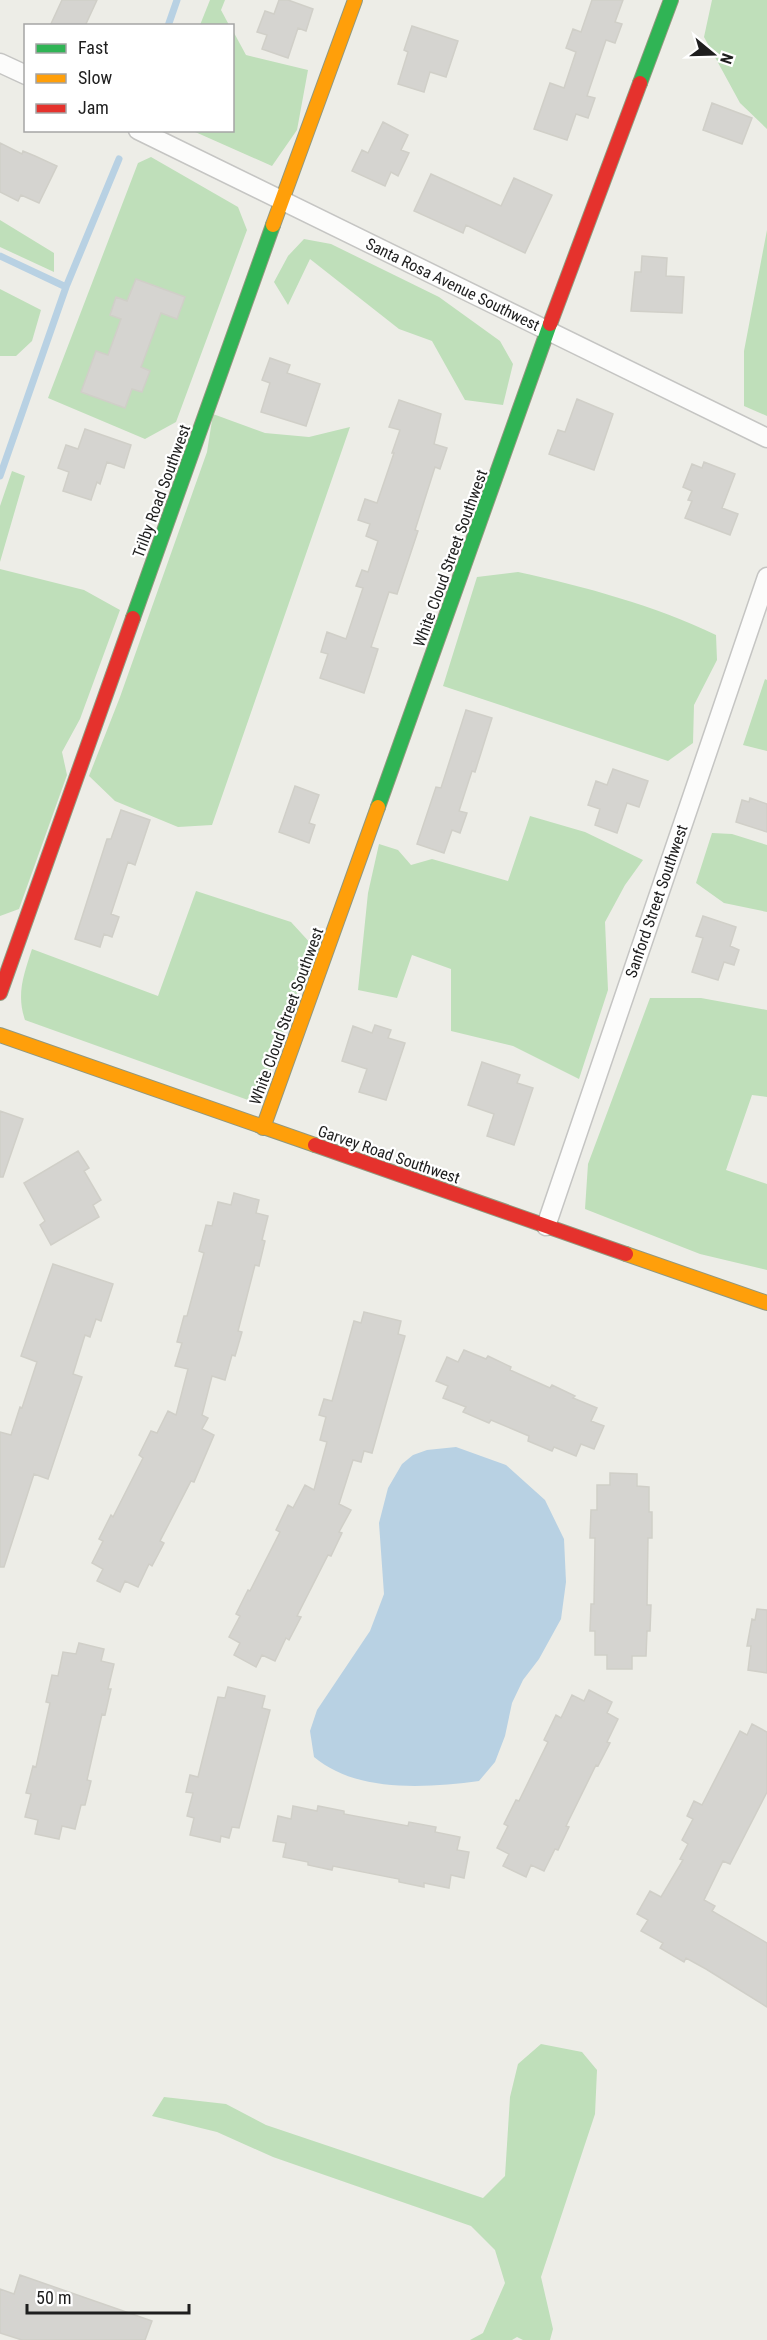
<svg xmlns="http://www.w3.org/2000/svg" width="767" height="2340" font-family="'Roboto Condensed',sans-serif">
	<rect width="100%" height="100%" fill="#edede7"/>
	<path fill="#bfdfba" d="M210,0H225L221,10L229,25H200Z
		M712,0H767V129L740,103L704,37Z
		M233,31L246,55L308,70L297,130L272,166L193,131L232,130Z
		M151,157L238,207L247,230L176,422L145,439L48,398L138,163Z
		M0,220L54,253V272L0,247Z
		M767,230V416L744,406V351Z
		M304,239L331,244L439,297L500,341L513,364L503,405L465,400L432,341L399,329L310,259L288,305L274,282L288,256Z
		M0,289L41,310L32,341L16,356H0Z
		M213,414L265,433L309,437L350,427L212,825L178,827L115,801L89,776L120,697L207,452Z
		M12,471L25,476L0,562V506Z
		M0,569L84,590L120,610L80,719L62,752L67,775L19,909L0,916Z
		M518,572C586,587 653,605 716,635L717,660L694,705L693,743L668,761L443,686L477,577Z
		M765,679L767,680V751L743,745Z
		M530,816L585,832L643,860L625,885L605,922L608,990L579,1079L513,1046L451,1031V969L412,955L397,998L358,990L368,893L379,844L398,850L411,865L432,859L508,881Z
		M712,833L732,834L767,845V912L724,903L696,883Z
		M196,891L291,922L313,946L265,1087L248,1100L25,1020C16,994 24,974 32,949L158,996Z
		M650,998H701L767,1010V1097L752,1095L726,1170L767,1184V1270L700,1254L585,1209L588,1164Z
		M541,2044L582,2052L597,2070L595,2114L541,2277L553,2329L550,2340H523L517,2337L512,2340H470L483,2333L505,2283L495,2250L471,2226L273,2157L217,2132L152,2116L164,2097L226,2104L266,2125L483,2198L505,2176L510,2097L518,2064Z"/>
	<path fill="#b8d1e3" d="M456,1447L506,1465L545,1500L564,1539L566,1582L561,1619L539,1659L523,1680L512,1703L505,1736L495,1762L479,1781C426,1788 357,1793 314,1757L310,1731L317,1710L370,1631L384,1594L379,1523L388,1488L402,1464L413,1455L427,1450Z"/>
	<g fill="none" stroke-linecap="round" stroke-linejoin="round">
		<path stroke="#b8d1e3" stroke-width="7" d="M168,26L177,0
			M0,256L66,287
			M0,476L66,287L119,159"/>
	</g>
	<path fill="#d5d4d0" stroke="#d0cfc8" stroke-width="1.5" d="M62,0H97L85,26H50Z
		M279,0H288L313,9L306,31L298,28L288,58L262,49L267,35L257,32L265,11L274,14Z
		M592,0H623L615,22L622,24L615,43L606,40L587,96L595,98L588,118L576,114L567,140L534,129L550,83L564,88L576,52L566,48L573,29L581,32Z
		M412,26L458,41L446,77L430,72L424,92L398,84L408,52L404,50Z
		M712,103L752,118L742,144L703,130Z
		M383,122L408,135L401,150L409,153L398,176L391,172L385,186L352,171L362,150L368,153Z
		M0,143L22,154L23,151L35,156L57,166L39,203L21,195L18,201L0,192Z
		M431,174L501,206L514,178L552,195L525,253L466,225L463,233L414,211Z
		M642,256L667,258L666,276L684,277L682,313L631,311L635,272H641Z
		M136,279L185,297L177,319L161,313L141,367L150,371L142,392L132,389L125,408L81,392L96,351L108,355L121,319L110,315L116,297L127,301Z
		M270,358L290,365L287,373L320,384L306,426L261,412L270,383L262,380Z
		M577,399L613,414L594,470L549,454L558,430L565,432Z
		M399,400L441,414L434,444L447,448L440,469L435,467L415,530L418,531L397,594L389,592L371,647L378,649L364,693L320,678L328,654L321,652L327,632L346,639L363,588L356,586L362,570L368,572L378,541L366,536L370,524L358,520L365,499L377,503L394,453H392L400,430L389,427Z
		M85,429L131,445L124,468L107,462L100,484L97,482L91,500L63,491L69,472L58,468L66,445L78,449Z
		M704,462L735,474L722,508L738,514L730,535L685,518L692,501L688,500L692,491L683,487L692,464L702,468Z
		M466,710L492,718L475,772L472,771L459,811L467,813L460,833L452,830L444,853L417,844L436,787L441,788Z
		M613,769L648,781L639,807L627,803L617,833L595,825L600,809L588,805L596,781L607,785Z
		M295,786L319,795L309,823L315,825L309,843L279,832Z
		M750,798L767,804V832L736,822L742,800L749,802Z
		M121,810L150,820L135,865L128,862L111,914L119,917L112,937L104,934L100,947L75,939L107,839H111Z
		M703,916L736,927L730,946L739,950L734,965L724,962L718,980L692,972L703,938L696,936Z
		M375,1025L391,1030L388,1038L405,1043L386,1100L359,1092L367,1069L342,1061L353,1026L372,1033Z
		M482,1062L520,1075L517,1083L533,1088L514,1145L487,1136L494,1114L468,1105Z
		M0,1111L23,1119L3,1177H0Z
		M78,1151L89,1168L84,1171L101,1200L93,1205L99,1217L51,1245L40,1225L45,1221L24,1183Z
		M234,1193L259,1200L256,1213L268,1216L262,1240L265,1241L259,1266L255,1265L238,1331L242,1332L235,1356L232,1355L225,1380L212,1376L202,1415L208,1418L202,1429L214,1435L194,1482L191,1481L160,1541L164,1543L152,1566L149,1564L138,1587L125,1581L120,1592L97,1581L103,1569L92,1563L103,1541L99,1539L111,1515L113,1517L143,1458L139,1455L151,1431L157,1433L168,1411L176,1415L188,1369L175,1366L182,1343L177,1342L184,1316H187L204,1253L199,1251L206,1225L212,1226L218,1202L231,1205Z
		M53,1264L113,1284L101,1321L96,1319L90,1337L85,1335L73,1374L82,1377L48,1479L34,1474L4,1567H0V1432L11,1435L20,1407L22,1408L37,1362L21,1356Z
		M364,1312L401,1321L398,1334L405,1336L372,1453L364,1451L361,1462L353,1460L339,1504L351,1510L339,1532L342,1533L331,1556L328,1555L297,1616L301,1617L289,1640L286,1638L275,1661L262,1655L256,1667L234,1655L240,1643L229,1637L240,1616L236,1614L248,1590L250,1591L280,1532L276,1530L288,1505L293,1508L305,1485L314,1490L327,1442L320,1440L326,1417L319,1415L324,1399L332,1401L354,1321L361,1323Z
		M464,1350L486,1359L488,1356L511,1367L510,1370L550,1388L552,1385L575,1396L573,1398L597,1408L591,1421L604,1426L594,1449L581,1444L576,1456L554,1447L552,1451L528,1441L529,1436L491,1420L489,1423L463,1412L466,1407L443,1398L448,1386L436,1381L447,1357L458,1362Z
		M610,1473L637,1474V1486L649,1487V1512H652V1538H648L647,1605H651L650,1631H647L646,1656H632V1669H607V1655H595V1631H590L591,1604H594L595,1538H590L591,1510H597V1485H610Z
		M757,1609L767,1610V1673L748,1670L751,1646H747L752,1619L755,1620Z
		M79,1643L104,1649L101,1661L114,1664L108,1689H111L105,1715L102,1714L87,1780L91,1781L85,1805H81L75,1829L62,1826L59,1839L35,1834L38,1820L25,1817L31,1794L26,1793L33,1766L36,1767L50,1703L46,1702L52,1675L58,1676L63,1652L76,1654Z
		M228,1687L265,1696L262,1708L270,1710L239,1828L232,1827L229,1838L221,1836L220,1842L190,1835L194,1818L187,1816L193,1793L186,1792L190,1775L198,1777L218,1697L225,1698Z
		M589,1690L612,1702L607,1713L618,1719L607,1742L610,1743L598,1766L596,1765L566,1826L569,1827L558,1850L555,1849L544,1871L531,1865L526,1877L503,1866L509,1854L497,1848L508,1826L504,1824L516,1800L519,1801L548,1742L544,1740L556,1715L561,1718L572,1695L584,1701Z
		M752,1724L767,1732V1792L730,1864L723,1861L704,1900L715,1906L712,1911L767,1943V2007L706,1969L686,1958L684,1962L660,1948L663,1943L641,1931L648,1920L637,1914L650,1891L661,1897L683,1860L680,1859L688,1844L682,1840L693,1819L687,1816L694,1801L702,1805L740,1731L747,1735Z
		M293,1806L317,1811L318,1806L344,1811V1814L408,1826L409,1822L436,1827L435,1832L460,1837L457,1850L469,1852L464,1878L451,1875L449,1888L424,1883V1887L399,1882V1879L333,1866L332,1870L308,1865V1862L283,1857L286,1843L273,1841L278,1816L291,1819Z
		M20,2275L152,2321L145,2340H22L0,2333V2289L14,2294Z"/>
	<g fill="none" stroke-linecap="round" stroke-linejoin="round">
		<defs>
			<path id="street" d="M0,63L26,75
				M138,130L767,438
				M546,1226L767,577"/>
			<path id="fast" d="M640,83L671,0
				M133,618L273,225
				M378,807L550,324"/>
			<path id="slow" d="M273,225L355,0
				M0,1035L315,1145
				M263,1128L378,807
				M626,1254L767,1303"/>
			<path id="jam" d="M550,324L640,83
				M0,993L133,618
				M315,1145L626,1254"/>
		</defs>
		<use href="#street" stroke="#c5c5c3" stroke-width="21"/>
		<use href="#fast" stroke="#91987e" stroke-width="16"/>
		<use href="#slow" stroke="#91987e" stroke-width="16"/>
		<use href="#jam" stroke="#91987e" stroke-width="16"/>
		<use href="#street" stroke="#fcfcfb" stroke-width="18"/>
		<use href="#fast" stroke="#30b455" stroke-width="14"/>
		<use href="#slow" stroke="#ff9f0a" stroke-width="14"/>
		<use href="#jam" stroke="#e5322d" stroke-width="14"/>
	</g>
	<g text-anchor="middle" stroke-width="4.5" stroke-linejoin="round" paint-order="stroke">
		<g font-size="16" fill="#1e1e1e" stroke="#fff">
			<text transform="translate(453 284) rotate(26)" y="6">Santa Rosa Avenue Southwest</text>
			<text transform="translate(161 491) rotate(-70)" y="6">Trilby Road Southwest</text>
			<text transform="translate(450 558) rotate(-70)" y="6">White Cloud Street Southwest</text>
			<text transform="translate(656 901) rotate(-71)" y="6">Sanford Street Southwest</text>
			<text transform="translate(286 1016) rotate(-70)" y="6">White Cloud Street Southwest</text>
			<text transform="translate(389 1154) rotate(19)" y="6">Garvey Road Southwest</text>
		</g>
	</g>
	<rect x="24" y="24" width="210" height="108" fill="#ffffff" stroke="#a5a5a5" stroke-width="1.5"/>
	<rect x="36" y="44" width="30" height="9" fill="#30b455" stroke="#a5a5a5" stroke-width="1.5"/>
	<text x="78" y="54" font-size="18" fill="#1e1e1e">Fast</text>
	<rect x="36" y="74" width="30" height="9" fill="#ff9f0a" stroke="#a5a5a5" stroke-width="1.5"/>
	<text x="78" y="84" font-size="18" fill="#1e1e1e">Slow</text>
	<rect x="36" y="104" width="30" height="9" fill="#e5322d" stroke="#a5a5a5" stroke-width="1.5"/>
	<text x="78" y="114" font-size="18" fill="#1e1e1e">Jam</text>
	<g transform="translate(713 54) rotate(109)" stroke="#ffffff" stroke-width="4.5" paint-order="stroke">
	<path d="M0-4.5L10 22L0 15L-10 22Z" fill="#1e1e1e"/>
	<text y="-9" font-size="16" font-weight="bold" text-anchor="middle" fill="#1e1e1e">N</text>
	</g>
	<path d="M27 2304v9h162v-9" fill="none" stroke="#1e1e1e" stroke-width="3"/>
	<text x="36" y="2304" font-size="18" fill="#1e1e1e" stroke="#ffffff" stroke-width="4.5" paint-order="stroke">50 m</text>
</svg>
